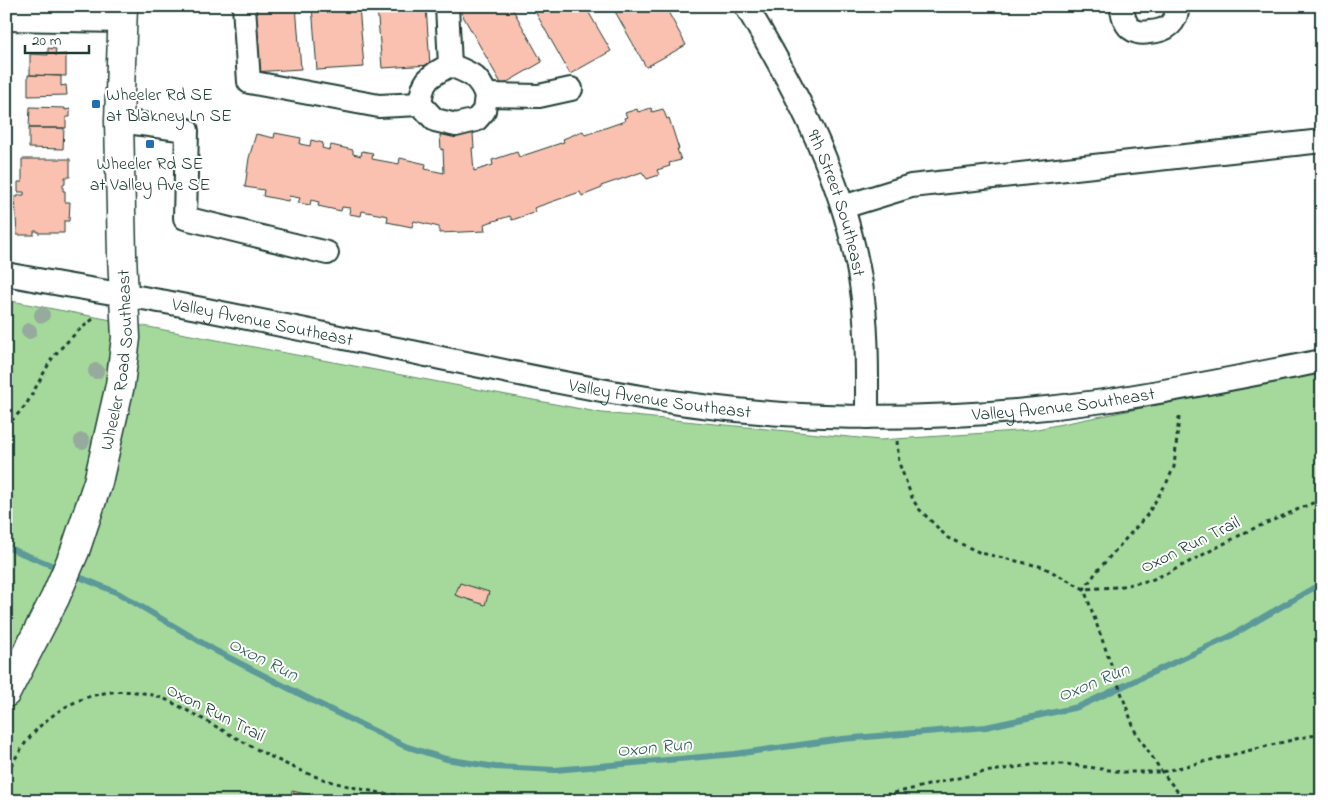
<svg xmlns="http://www.w3.org/2000/svg" width="1328" height="807" font-family="'Indie Flower',sans-serif">
	<rect width="100%" height="100%" fill="#fff"/>
	<filter id="ink" filterUnits="userSpaceOnUse"><feTurbulence type="fractalNoise" baseFrequency=".02" numOctaves="2"/><feDisplacementMap in="SourceGraphic" scale="10" xChannelSelector="R" yChannelSelector="G"/><feConvolveMatrix kernelMatrix="1 2 1 2 8 2 1 2 1" color-interpolation-filters="sRGB"/></filter>
	<g filter="url(#ink)">
		<path fill="#a4d99b" stroke="#628b68" d="M6,300L602,413L880,440L1032,430L1322,372V801H6Z"/>
		<g fill="none" stroke-linecap="round" stroke-linejoin="round">
			<path stroke="#5c9999" stroke-width="6" d="M6,547L61,569
				M72,574L118,593L216,651L327,708L405,746L446,759L495,767L555,770L735,754L842,739L986,727L1078,707L1229,637L1322,583"/>
		</g>
		<path fill="#fac1b0" stroke="#1f3d34" d="M248,6H296L301,69L253,72Z
			M312,6H359L364,67L317,70Z
			M377,6H426L430,65L382,68Z
			M464,6H511L542,62L502,85L459,9Z
			M532,6H585L611,51L570,74Z
			M612,6H665L686,45L646,67Z
			M48,48L56,49L55,55L66,54V76L30,75V54L48,55Z
			M28,75L61,76V86L66,85L67,95L28,96Z
			M30,107L65,108V110L70,109V117H66V128H29Z
			M651,108L652,112L663,109L667,119L669,118L679,149H677L681,160L669,163L670,166L657,170L659,175L647,179L642,172L601,186L602,188L582,196L580,192L534,208L536,212L512,220L510,216L484,224L485,231L439,233V227L414,221L412,227L387,222L388,216L362,211L361,216L349,214L350,208L342,207L341,211L318,206L319,202L311,200L310,205L298,203L300,198L289,196L288,201L263,196L264,190L245,187L249,158L256,134L274,138L275,133L301,138L300,144L310,146L311,140L323,143L322,148L329,150L331,145L353,150V154L361,156L362,151L373,153L372,159L399,164L400,158L426,164L425,169L444,173L443,149L441,150L440,135L473,133L474,148H472L474,171L493,165L492,160L517,152L519,157L564,142L563,139L583,131L585,135L625,121L624,118L627,117L625,113L637,109L638,112Z
			M29,128H64L63,149L29,148Z
			M22,159H70V177H65V184L63,185V191H65V202H70L69,221H64V233H38V231H34V235H17L15,197H18V195H24V192H18V182H22Z
			M460,583L489,592L485,605L455,595Z
			M292,791L338,801H290Z"/>
		<g fill="none" stroke-linecap="round" stroke-linejoin="round">
			<defs>
				<g id="minor">
					<path d="M244,6L249,82L379,106L420,104L435,120L456,125L476,120L484,111L486,95L539,96L571,89"/>
					<path id="s1" d="M746,6C798,93 845,183 861,284C868,328 867,373 867,417"/>
					<path d="M1121,6C1123,15 1125,26 1133,30C1138,33 1144,33 1149,32C1166,31 1176,25 1178,6"/>
					<path d="M6,19L122,21"/>
					<path d="M450,65C470,73 478,75 486,95"/>
					<path d="M420,104C423,78 429,77 450,65L447,6"/>
					<path d="M119,121L187,130L185,218L327,253"/>
					<path d="M843,207L911,186L1322,141"/>
					<path id="s2" d="M6,274C61,285 116,293 171,303C250,318 329,335 407,351C545,379 683,412 824,416C917,419 1012,414 1104,401C1177,390 1249,375 1322,361"/>
				</g>
				<g id="major">
					<path id="s3" d="M6,693L55,598L75,551L98,482L120,385L126,338L122,255L119,121L123,6"/>
				</g>
			</defs>
			<use href="#minor" stroke="#1f3d34" stroke-width="26"/>
			<use href="#major" stroke="#1f3d34" stroke-width="31"/>
			<path stroke="#1f3d34" stroke-width="3" stroke-dasharray="4 4" stroke-linecap="butt" d="M1179,417L1174,467L1167,482L1147,515L1098,570L1084,589L1135,731L1162,772L1185,801
				M6,427L26,405L51,360L59,350L78,331L93,319
				M897,441L899,463L913,500L919,509L948,538L981,553L1043,567L1084,589L1118,587L1151,580L1170,572L1248,531L1322,499
				M6,772C15,760 21,748 30,737C64,696 118,680 167,700C217,725 265,758 317,777C355,790 397,796 437,801
				M847,801L890,794L984,772L1039,764H1066L1123,772H1162L1300,738L1322,734"/>
			<use href="#minor" stroke="#fff" stroke-width="22"/>
			<use href="#major" stroke="#fff" stroke-width="28"/>
		</g>
		<g fill="#96aa9e">
			<circle cx="42" cy="315" r="8"/>
			<circle cx="29" cy="331" r="8"/>
			<circle cx="96" cy="371" r="8"/>
			<circle cx="82" cy="441" r="8"/>
		</g>
	</g>
	<g fill="#1f6fb2" stroke="#fff" stroke-width="2">
		<rect x="91" y="99" width="10" height="10" rx="2.5"/>
		<rect x="145" y="139" width="10" height="10" rx="2.5"/>
	</g>
	<g text-anchor="middle" stroke-width="4" stroke-linejoin="round" paint-order="stroke">
		<g font-size="18" fill="#1f3d34" stroke="#fff" text-anchor="start">
			<text x="106" y="100">Wheeler Rd SE<tspan x="106" dy="21">at Blakney Ln SE</tspan></text>
			<text x="150" y="169" text-anchor="middle">Wheeler Rd SE<tspan x="150" dy="21">at Valley Ave SE</tspan></text>
		</g>
		<g font-size="18" fill="#1f3d34" stroke="#fff">
			<text dy="6" stroke="none"><textPath href="#s1" startOffset="218">9th Street Southeast</textPath></text>
			<text dy="6" stroke="none"><textPath href="#s2" startOffset="261">Valley Avenue Southeast</textPath></text>
			<text dy="6" stroke="none"><textPath href="#s3" startOffset="355">Wheeler Road Southeast</textPath></text>
			<text dy="6" stroke="none"><textPath href="#s2" startOffset="666">Valley Avenue Southeast</textPath></text>
			<text dy="6" stroke="none"><textPath href="#s2" startOffset="1071">Valley Avenue Southeast</textPath></text>
			<text transform="translate(1190 544) rotate(-26)" y="6">Oxon Run Trail</text>
			<text transform="translate(216 712) rotate(27)" y="6">Oxon Run Trail</text>
		</g>
		<g font-size="19" font-style="italic" fill="#38635e" stroke="#fff">
			<text transform="translate(264 658) rotate(27)" y="7">Oxon Run</text>
			<text transform="translate(1093 681) rotate(-22)" y="7">Oxon Run</text>
			<text transform="translate(654 746) rotate(-5)" y="7">Oxon Run</text>
		</g>
	</g>
	<rect width="1328" height="807" fill="none" stroke="#fff" stroke-width="25"/>
	<rect x="12" y="12" width="1303" height="782" fill="none" stroke="#1f3d34" stroke-width="2" filter="url(#ink)"/>
	<path d="M25 45v8h64v-8" fill="none" stroke="#1f3d34" stroke-width="2.5"/>
	<text x="32" y="45" font-size="15" fill="#1f3d34" stroke="#ffffff" stroke-width="4" paint-order="stroke">20 m</text>
</svg>
